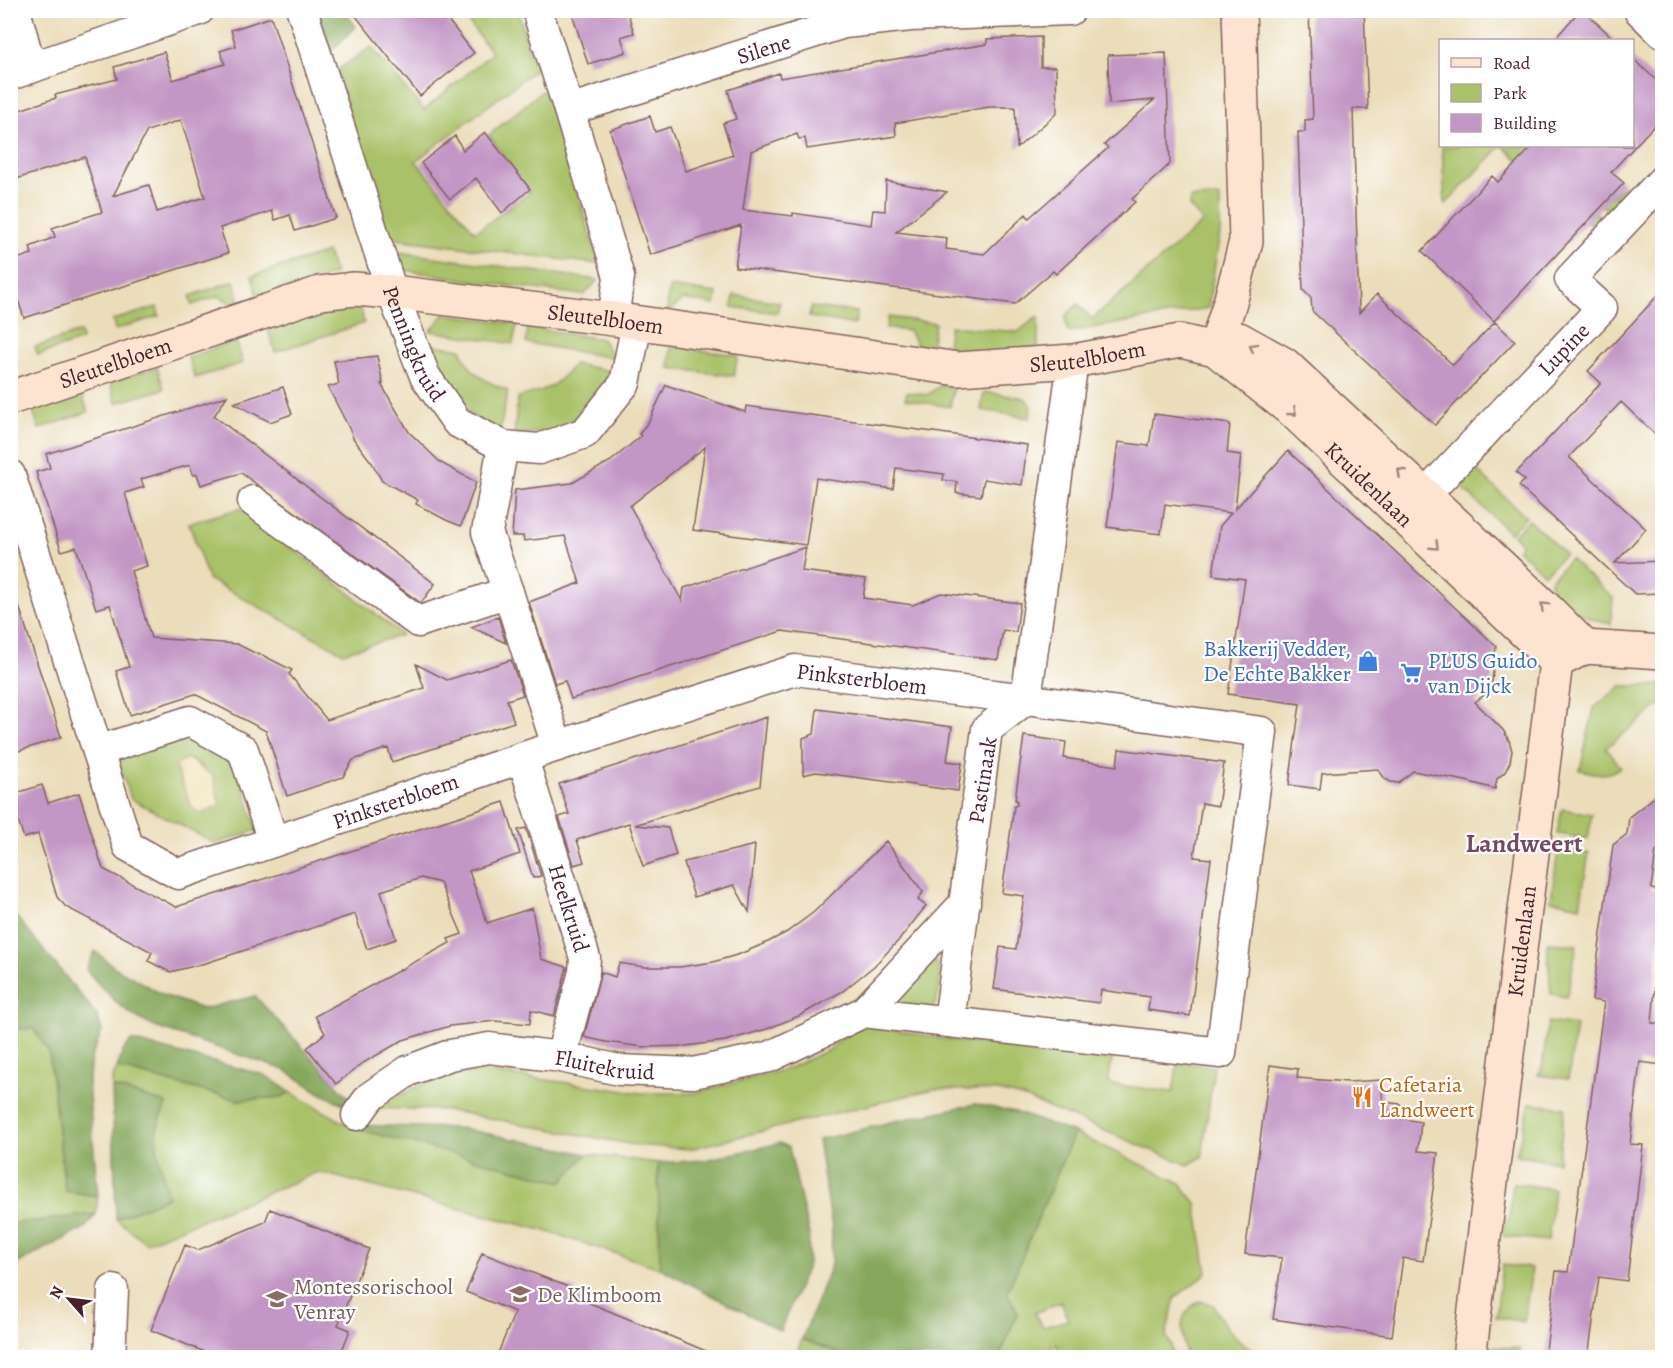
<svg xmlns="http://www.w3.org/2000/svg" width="1673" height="1368" font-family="Alegreya,serif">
	<rect width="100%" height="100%" fill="#fff"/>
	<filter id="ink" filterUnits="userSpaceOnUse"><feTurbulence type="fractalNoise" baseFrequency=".0167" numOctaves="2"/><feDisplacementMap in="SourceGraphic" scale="12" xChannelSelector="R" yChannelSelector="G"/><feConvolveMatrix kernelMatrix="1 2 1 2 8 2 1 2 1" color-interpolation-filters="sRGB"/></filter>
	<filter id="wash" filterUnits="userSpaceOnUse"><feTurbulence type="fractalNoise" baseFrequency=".008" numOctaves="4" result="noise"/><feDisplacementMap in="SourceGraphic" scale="24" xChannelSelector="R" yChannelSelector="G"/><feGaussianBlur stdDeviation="1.35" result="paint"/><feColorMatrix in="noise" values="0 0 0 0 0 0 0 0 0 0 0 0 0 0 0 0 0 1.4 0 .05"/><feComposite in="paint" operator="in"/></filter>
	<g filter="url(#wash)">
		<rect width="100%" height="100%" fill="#ebddba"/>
		<path fill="#a9c167" stroke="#7a7049" stroke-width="1.5" fill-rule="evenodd" d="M460,11H518L535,70L416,161L475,232L530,193L489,135L542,91L556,97L568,131L561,137L599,264L388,238L336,71L371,47L424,110L492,53Z
			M1442,146H1501L1445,205Z
			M1503,146H1531L1568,180L1580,169L1611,197L1624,186L1631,192L1611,214L1597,201L1590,207L1604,221L1598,224L1587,222Z
			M1220,197V233L1208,308L1068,332L1065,317L1078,304L1092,319L1203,222L1189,206L1191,198Z
			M391,251L598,280L584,295L486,283L405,270Z
			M327,252L335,274L258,297L252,276Z
			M234,281L240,302L233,305L219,296L192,305L190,296Z
			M669,287L717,293L715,305L684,299L670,311H667Z
			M734,295L780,302L777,313L732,307Z
			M360,305L364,323L275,352L268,330L335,309Z
			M157,307L159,316L115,330L113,320Z
			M811,307L857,312L855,325L809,317Z
			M445,314L517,324L513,344L430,331Z
			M1038,316V347L996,354L946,351L950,326L1018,332Z
			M888,317L935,323L931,348L918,347L909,331L886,328Z
			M528,327L602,339L614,358L526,343Z
			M80,332L82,340L38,355L35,347Z
			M236,341L243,363L195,378L188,357Z
			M427,344L461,349C469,374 485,381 508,391L500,430L490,429L451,399Z
			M671,347L738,355L734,376L669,368Z
			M574,364L615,372L581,416L558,430L514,435L518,397C547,390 555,388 574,364Z
			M157,367L164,389L116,403L110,382Z
			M941,385L954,387L950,407L905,399L907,392L927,395Z
			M81,392L88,412L39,429L32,408Z
			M984,392L1025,398L1031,406L1030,418L981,410Z
			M1471,465L1526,517L1510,533L1455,481Z
			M242,508L402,635L343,653L208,579L189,523Z
			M1529,520L1565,554L1544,574L1517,549L1522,544L1513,535Z
			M1570,559L1613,598L1611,624C1587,620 1569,609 1551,592L1550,580Z
			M1662,685V703L1606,748L1621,767C1606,778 1597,773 1580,770L1594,708L1621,686Z
			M190,734L235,758L257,830L216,844L131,799L117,759ZM187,758L198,763L207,774L179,773L176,766Z
			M1562,809L1592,814L1588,839L1557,834Z
			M1558,851L1589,853L1580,906L1551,900Z
			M1547,943L1577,945L1567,997L1551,994Z
			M935,960C943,975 941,999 930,1012L897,1007L893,998Z
			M1548,1022L1576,1026L1568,1079L1538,1075L1542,1067Z
			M859,1024L971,1043L986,1036L1113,1053L1108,1084L1173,1092L1178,1061L1214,1067L1202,1157L1188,1165L1022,1097L998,1091L934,1089L690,1149L635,1145L445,1110L370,1108L435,1079L481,1071L641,1093H695L787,1069L830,1049Z
			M33,1028L49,1052L65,1190L98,1196L96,1214L11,1224V1030Z
			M117,1068L238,1100L282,1097L290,1092L348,1125L561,1182L587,1154L658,1163L660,1268L542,1230L318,1172L146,1243L116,1219L168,1197L157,1150V1129L166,1104L112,1087V1078Z
			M1530,1103L1565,1108L1558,1162L1516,1156Z
			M1074,1133L1179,1182L1196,1203L1207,1273L1175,1298L1166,1335L1171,1346L1172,1357H1060L1057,1344L1052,1346L1046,1357L999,1358L1018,1312L1007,1293ZM1061,1302L1068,1320L1043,1327L1034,1313Z
			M1513,1183L1554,1189L1548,1241L1503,1236L1505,1221L1509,1219Z
			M1502,1265L1532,1268L1524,1322L1496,1317Z
			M1200,1301L1214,1305C1224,1330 1242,1345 1265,1357H1186C1183,1334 1174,1315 1200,1301Z
			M802,1339L849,1357L795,1358Z
			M1491,1346L1520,1349L1519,1357H1489Z"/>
		<path fill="#86a75c" stroke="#686344" stroke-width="1.5" d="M317,11H345L356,27L330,52Z
			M10,909L97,1015L102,1031L91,1058L88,1084L98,1196L65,1191L49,1052L33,1028L11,1030Z
			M95,951L114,967L163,995L203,1009L255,996L351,1100L343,1104L320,1093L285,1070L155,1027C123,1013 109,995 86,970Z
			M131,1041L265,1075L290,1092L282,1097L238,1100L117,1068L123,1051Z
			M112,1087L166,1103L157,1129V1150L168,1197L116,1219Z
			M975,1104L1015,1112L1074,1133L1007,1293L1018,1312L999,1357H849L802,1339L831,1265L832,1228L818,1140L895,1121Z
			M348,1125L460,1128L587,1154L562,1182L364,1131Z
			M780,1143L789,1148L809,1234L808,1264L780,1331L660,1268L658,1163L705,1160Z
			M96,1214L85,1228L11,1267V1224Z"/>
		<path fill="#eeda9e" stroke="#9c7c64" stroke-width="1.5" d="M187,758C197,763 202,772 213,775L220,806L199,814L191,806L175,766Z"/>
		<g id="blocks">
			<path fill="#c296c5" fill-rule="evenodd" d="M351,10H440L474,53L420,96Z
				M571,10H627L634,33L621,37L626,52L588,64Z
				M1309,10H1364L1368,109H1353L1359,313L1377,294L1453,365L1495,322L1515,341L1435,425L1312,311L1311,298L1303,290L1298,132H1305V120L1313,119Z
				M1580,10H1583L1615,40H1554Z
				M271,17L336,218L295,231L290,215L275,220L272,211L220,228L228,253L24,318L10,275V261L32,254L30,247L55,237L52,228L102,212L85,157L10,181V113L56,98L55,95L117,79L114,67L164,52L173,80L225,64L220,51L236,46L231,30ZM181,120L205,197L157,212L149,185L113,196L147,131Z
				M1041,37V67H1056L1057,113L1017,148L1015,107H989L895,123L896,136L807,149L805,138L799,139L797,134L751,151L743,210L793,216V213L871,225L873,210L885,211L886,181L947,192L896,232L947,238L946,249L984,254L1026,214L1029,218L1108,148L1104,145L1154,100L1109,104L1108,55L1166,53L1170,164L1132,199L1135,202L1056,274L1053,271L1015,304L735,267L741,225L650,255L610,130L650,116L655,132L670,127L686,171L733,155L723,123L736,119L728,90L779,73L780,78L987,44V39Z
				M1632,58L1662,85V117L1611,172L1624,183L1494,321L1422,251L1492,176L1498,182L1533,146H1632Z
				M485,132L530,189L502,213L476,178L450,199L421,163L455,136L463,150Z
				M1662,291V441L1621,402L1569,457L1646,529L1615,563L1662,561V593L1635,594L1519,486L1525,480L1516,473L1601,383L1588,371Z
				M377,356L383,384H381L409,432L441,463L476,482L461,526L446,520L416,504L418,500L382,481L372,463L353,438L351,432L328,387L339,384L334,361Z
				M666,385L745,412L746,406L1027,445L1022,485L984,479L981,496L956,493L957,482L943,480L944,474L896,468L893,489L816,478L806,545L693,530L705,447L630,506L682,601L684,588L806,547L802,571L866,579L863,598L913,605L941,593L1020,603L1016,632L1003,630L998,660L782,631L571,699L565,681L555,684L529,602L580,583L565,536L524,541L523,536H512L515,490L572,483L611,461L641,436L639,434L649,421Z
				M283,387L292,414L270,422L234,403Z
				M227,396L214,416L435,584L421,603L241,473L201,485L197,474L193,475L190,465L141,479L144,487L125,493L147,566L131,571L151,638L237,644L259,655L260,654L292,670L289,674L327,720L424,688L416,664L447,680L511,660L523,695L507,700L514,722L392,762L388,748L353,760L343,777L287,796L266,731L195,694L130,715L116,671L129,667L110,605L96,609L76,547L62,551L61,550L36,472L50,468L46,454Z
				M1154,414L1230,424L1227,453L1241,455L1235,509L1288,451L1496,646L1491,690L1475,702L1503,730L1509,740L1512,751L1510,762L1505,772L1497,779L1495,789L1466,781L1413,771L1398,783L1391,782L1385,779L1378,769L1322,773L1320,789L1289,785L1300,704L1228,694L1245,579L1213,575L1220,526L1231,513L1165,504L1161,534L1107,527L1118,442L1149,446Z
				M16,597L61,737L10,754V598Z
				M498,617L506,643L471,627Z
				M817,709L952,727L947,761L962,763L958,791L816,772L803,775V738L814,734Z
				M767,717L760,786L635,825L668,828L676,855L643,866L629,823L577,840L584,862L574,865L559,817L569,814L559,784Z
				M1024,736L1066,742L1064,758L1117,766L1119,749L1224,763L1218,806L1202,803L1194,857L1211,859L1190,1016L1148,1010L1150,997L1101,990L1099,1003L994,989L1000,947L1016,949L1024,896L1002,893L1014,806L1017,805V800H1015Z
				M42,785L48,803L79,793L103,869L176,907L504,802L520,854L469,871L487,923L532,908L541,959L567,967L554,1016L531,1010L530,1024L495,1021L450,1026L403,1040L363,1063L336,1084L307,1048L325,1033L315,1016L450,943L448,939L462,934L440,883L421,878L381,891L396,939L367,949L355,914L206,963L170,972L148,961L152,952L66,907L57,897L38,834L24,838L10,798V795Z
				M1662,791V846L1656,851L1651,889L1662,891V932H1660L1652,1023L1662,1024V1065L1640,1062L1630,1144L1643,1145L1627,1281L1599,1277L1588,1358H1545L1556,1271L1568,1272L1575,1219L1604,1002L1592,1000L1613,845L1627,834L1629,817Z
				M526,828L541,876L533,878L518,830Z
				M886,841L923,892L918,900L926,906L900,939L874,966L843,991L801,1015L767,1029L725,1041L686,1046L644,1047L606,1042L584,1037L601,972L615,977L619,963L644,967H680L713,962L740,954L768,942L787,932L814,912Z
				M755,845L749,912L734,885L694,897L684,862Z
				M1270,1065L1298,1069L1297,1078L1348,1082L1381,1080L1383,1102L1400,1104L1398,1118L1421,1122L1418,1151L1438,1153L1423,1261L1403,1258L1392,1336L1273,1319L1282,1258L1245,1254Z
				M270,1209L369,1249L338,1325L350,1330L339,1358H219L151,1330L185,1245L198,1250L265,1222Z
				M482,1253L576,1290L573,1296L723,1358H496L515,1312L466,1292Z"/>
		</g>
	</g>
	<g filter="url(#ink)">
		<use href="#blocks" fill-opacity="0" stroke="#82625d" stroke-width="1.5"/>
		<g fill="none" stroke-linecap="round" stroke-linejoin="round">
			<defs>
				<g id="street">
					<path d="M15,10L31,68"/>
					<path id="s1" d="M302,10L392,292L425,376L457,422L503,446L539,449L585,433L625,383L637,323"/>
					<path d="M537,10L569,110L619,277L613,319"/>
					<path d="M1639,10L1662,33"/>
					<path d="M10,75L199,10"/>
					<path id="s2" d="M569,110L844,23L911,16L1070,10"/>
					<path d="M503,446L487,532L508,592L557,746"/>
					<path id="s3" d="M10,475L128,846L178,874L557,746L795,670L1026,699L1073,361"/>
					<path d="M253,501L418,622L508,592"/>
					<path id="s4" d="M1408,513L1602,308L1570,279L1662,181"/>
					<path d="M1026,699L1262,732L1221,1053L949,1022L987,729Z"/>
					<path d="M98,751L190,721L243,750L273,841"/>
					<path id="s5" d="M523,759L585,958L584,972L561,1057"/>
					<path d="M864,1012L949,1022"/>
					<path id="s6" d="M357,1115L370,1097L408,1071L450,1055L489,1048L561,1057L619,1070L693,1073L769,1057L864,1012L965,903"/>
					<path d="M110,1358L113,1290"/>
				</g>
				<g id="secondary">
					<path d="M1215,349L1239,339L1284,364L1547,609L1585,647"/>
					<path d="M1215,349L1231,299L1246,241L1239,10"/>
					<path id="s7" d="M10,398L320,293L354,289L392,292L613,319L958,369L1073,361L1180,341L1215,349L1295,413L1556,662"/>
					<path d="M1566,657L1585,647L1662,652"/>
					<path id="s8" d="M1469,1358L1556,662"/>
				</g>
			</defs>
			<use href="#street" stroke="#82625d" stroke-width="33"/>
			<use href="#secondary" stroke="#82625d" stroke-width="36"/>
			<use href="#street" stroke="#fff" stroke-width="30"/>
			<use href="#secondary" stroke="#fde4d1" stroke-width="33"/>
		</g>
		<defs><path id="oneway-chevron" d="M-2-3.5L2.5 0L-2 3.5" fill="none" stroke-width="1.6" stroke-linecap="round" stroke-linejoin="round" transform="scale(1.5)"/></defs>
		<g stroke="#a4827e">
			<use href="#oneway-chevron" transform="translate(1253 347) rotate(-151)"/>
			<use href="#oneway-chevron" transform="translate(1293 412) rotate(41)"/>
			<use href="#oneway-chevron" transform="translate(1401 472) rotate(-137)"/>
			<use href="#oneway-chevron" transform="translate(1435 546) rotate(44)"/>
			<use href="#oneway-chevron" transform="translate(1544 606) rotate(-136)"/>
		</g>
	</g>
	<defs>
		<symbol id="shop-bare" viewBox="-9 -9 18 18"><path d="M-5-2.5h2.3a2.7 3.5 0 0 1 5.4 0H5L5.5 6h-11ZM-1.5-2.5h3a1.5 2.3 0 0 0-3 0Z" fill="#3f7fe0" stroke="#fff" stroke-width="2.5" paint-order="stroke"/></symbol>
		<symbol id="supermarket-bare" viewBox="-9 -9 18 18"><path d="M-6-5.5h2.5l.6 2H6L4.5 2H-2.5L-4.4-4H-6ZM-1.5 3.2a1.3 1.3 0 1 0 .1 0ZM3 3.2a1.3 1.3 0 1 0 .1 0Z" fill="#3f7fe0" stroke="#fff" stroke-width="2.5" paint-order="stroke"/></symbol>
		<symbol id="restaurant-bare" viewBox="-9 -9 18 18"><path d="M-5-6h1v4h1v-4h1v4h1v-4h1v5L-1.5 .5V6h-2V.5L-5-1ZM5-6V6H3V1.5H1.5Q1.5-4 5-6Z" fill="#e8710a" stroke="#fff" stroke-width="2.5" paint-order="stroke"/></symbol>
		<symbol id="school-bare" viewBox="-9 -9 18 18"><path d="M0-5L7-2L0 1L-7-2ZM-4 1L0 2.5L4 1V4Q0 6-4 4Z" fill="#8d6e63" stroke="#fff" stroke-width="2.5" paint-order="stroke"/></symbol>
	</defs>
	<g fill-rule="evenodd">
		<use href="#shop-bare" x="1353" y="646" width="30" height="30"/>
		<use href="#supermarket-bare" x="1396" y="658" width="30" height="30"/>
		<use href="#restaurant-bare" x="1347" y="1082" width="30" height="30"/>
		<use href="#school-bare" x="505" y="1279" width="30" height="30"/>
		<use href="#school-bare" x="262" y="1284" width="30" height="30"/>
	</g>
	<g text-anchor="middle" stroke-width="4.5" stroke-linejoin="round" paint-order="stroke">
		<g font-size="22" fill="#4a1f2b" stroke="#fff">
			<text dy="8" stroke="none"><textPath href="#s2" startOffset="204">Silene</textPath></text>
			<text dy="8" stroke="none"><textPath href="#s7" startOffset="615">Sleutelbloem</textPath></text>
			<text dy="8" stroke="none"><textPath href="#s1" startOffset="352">Penningkruid</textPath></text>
			<text dy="8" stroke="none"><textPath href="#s4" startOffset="226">Lupine</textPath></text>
			<text dy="8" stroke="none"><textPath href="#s7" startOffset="1101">Sleutelbloem</textPath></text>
			<text dy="8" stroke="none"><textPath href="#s7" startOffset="111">Sleutelbloem</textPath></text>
			<text dy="8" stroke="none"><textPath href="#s7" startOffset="1436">Kruidenlaan</textPath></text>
			<text dy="8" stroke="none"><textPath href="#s3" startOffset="1164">Pinksterbloem</textPath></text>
			<text transform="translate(982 780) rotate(-81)" y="8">Pastinaak</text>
			<text dy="8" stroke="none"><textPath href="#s3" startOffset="676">Pinksterbloem</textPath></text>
			<text dy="8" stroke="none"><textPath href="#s5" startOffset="156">Heelkruid</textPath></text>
			<text dy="8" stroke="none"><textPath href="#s8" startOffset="420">Kruidenlaan</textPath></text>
			<text dy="8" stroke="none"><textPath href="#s6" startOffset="270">Fluitekruid</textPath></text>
		</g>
		<g font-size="22" fill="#366cbe" stroke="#fff" text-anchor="end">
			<text x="1351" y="656">Bakkerij Vedder,<tspan x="1351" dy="25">De Echte Bakker</tspan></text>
			<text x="1428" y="668" text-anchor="start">PLUS Guido<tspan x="1428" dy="25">van Dijck</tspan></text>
		</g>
		<g font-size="22" fill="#c56008" stroke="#fff" text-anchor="start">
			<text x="1379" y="1092">Cafetaria<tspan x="1379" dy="25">Landweert</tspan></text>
		</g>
		<g font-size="22" fill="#785e54" stroke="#fff" text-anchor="start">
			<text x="294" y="1294">Montessorischool<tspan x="294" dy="25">Venray</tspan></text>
			<text x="537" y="1302">De Klimboom</text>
		</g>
		<g font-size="26" font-weight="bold" fill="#744961" stroke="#fff">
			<text x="1524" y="852">Landweert</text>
		</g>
	</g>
	<rect width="1673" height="1368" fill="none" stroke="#fff" stroke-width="36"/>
	<rect x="1439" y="39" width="195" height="108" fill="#ffffff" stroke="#b7a5aa" stroke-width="1.5"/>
	<rect x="1451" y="58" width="30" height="9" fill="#fde4d1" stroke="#b7a5aa" stroke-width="1.5"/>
	<text x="1493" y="69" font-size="18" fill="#4a1f2b">Road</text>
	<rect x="1451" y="84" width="30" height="18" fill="#a9c167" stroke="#b7a5aa" stroke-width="1.5"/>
	<text x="1493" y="99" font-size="18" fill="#4a1f2b">Park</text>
	<rect x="1451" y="114" width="30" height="18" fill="#c296c5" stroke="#b7a5aa" stroke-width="1.5"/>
	<text x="1493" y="129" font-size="18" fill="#4a1f2b">Building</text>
	<g transform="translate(69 1299) rotate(298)" stroke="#ffffff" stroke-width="4.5" paint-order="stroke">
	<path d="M0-4.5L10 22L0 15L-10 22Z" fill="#4a1f2b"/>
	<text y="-9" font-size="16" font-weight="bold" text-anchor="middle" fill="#4a1f2b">N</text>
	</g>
</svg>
